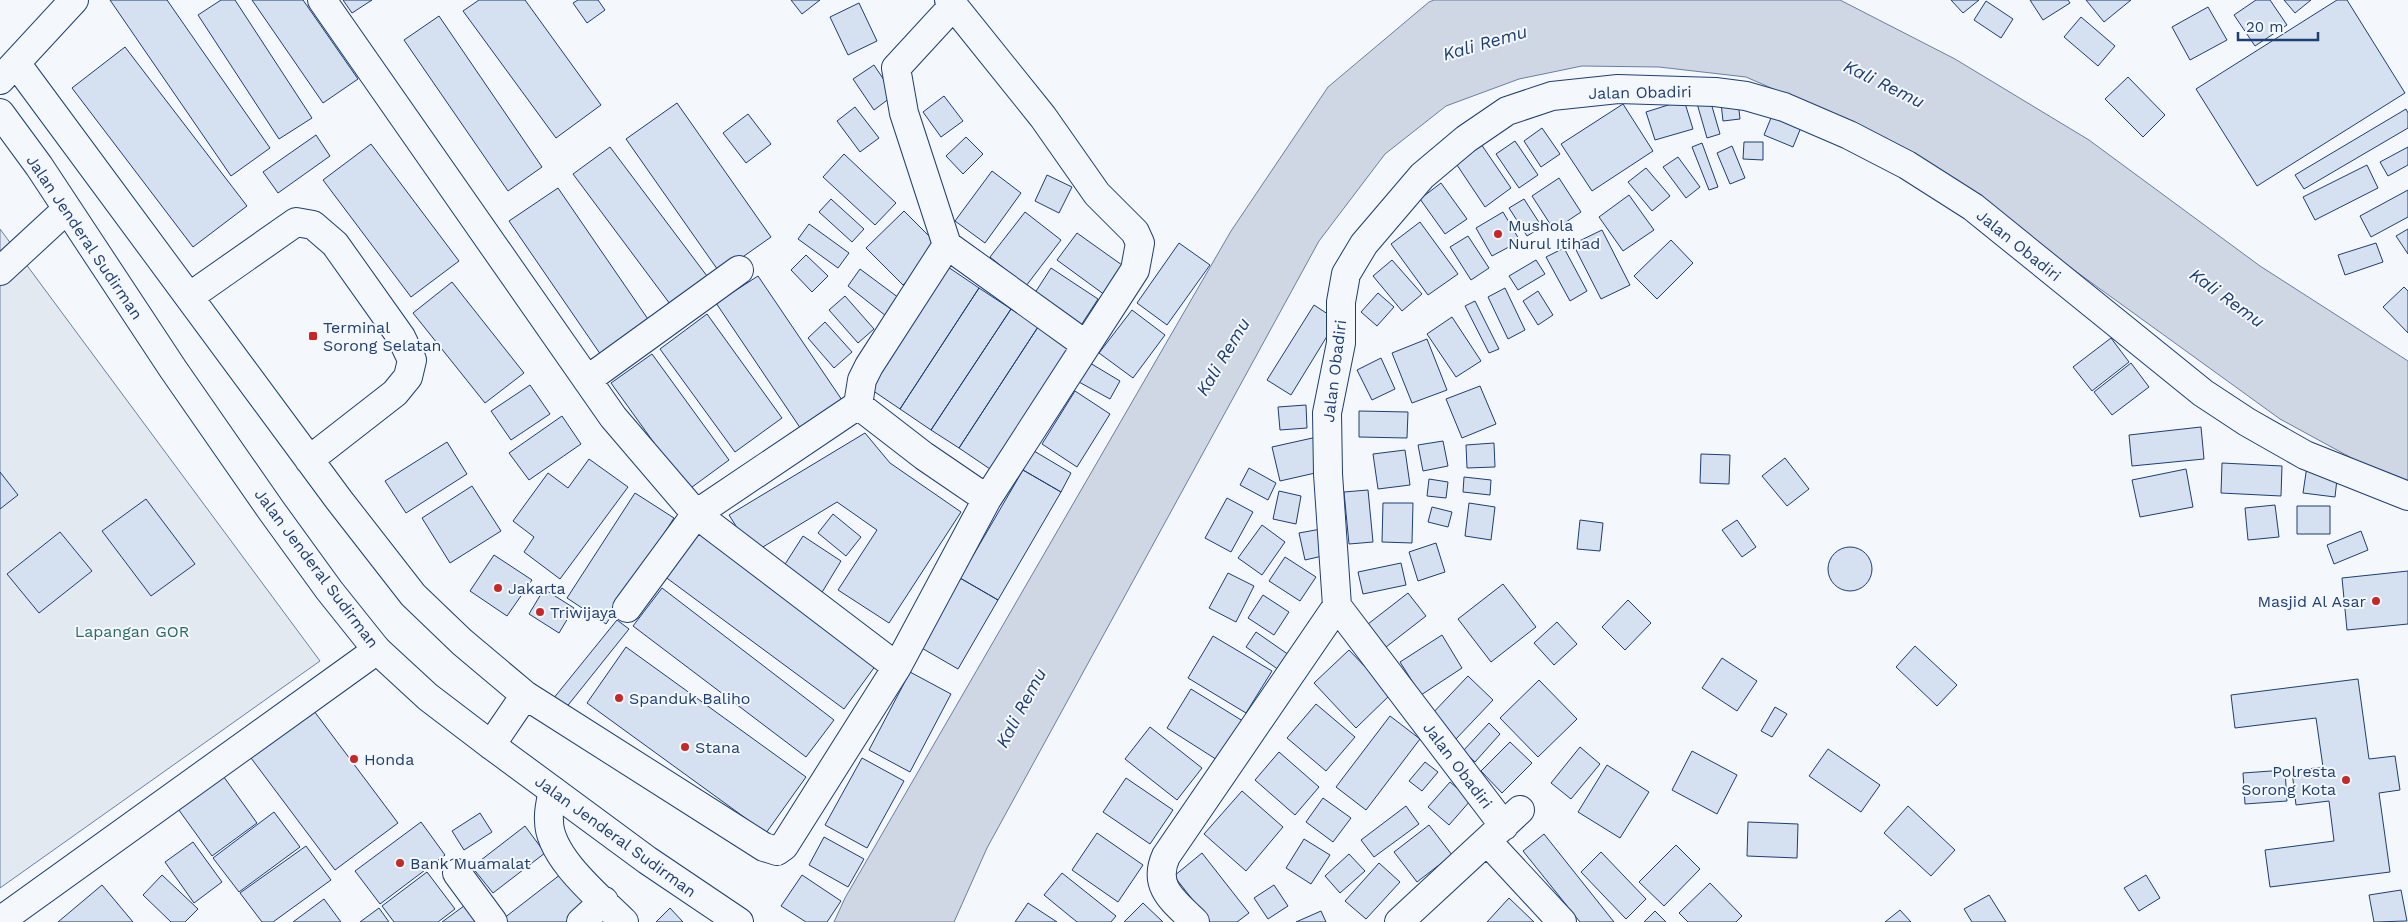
<svg xmlns="http://www.w3.org/2000/svg" width="2408" height="922" font-family="'Work Sans',sans-serif">
	<rect width="100%" height="100%" fill="#f4f7fb"/>
	<path fill="#e3e9f0" stroke="#687fa3" d="M0,229L320,661L0,888Z"/>
	<path fill="#cfd7e4" stroke="#687fa3" d="M1434,0H1840L1955,59L2089,140L2260,266L2408,361V483L2392,480L2280,419L1984,205L1831,114L1746,77L1659,67L1582,66L1519,79L1446,106L1385,154L1319,241L987,848L954,922H834L845,898L1231,231L1328,87L1429,2Z"/>
	<path fill="#d5e0f0" stroke="#1d3f73" d="M110,0H167L270,148L231,176Z
		M221,0H235L312,118L279,139L198,15Z
		M252,0H303L358,79L323,103Z
		M343,0H372L352,13Z
		M479,0H525L601,105L556,138L463,11Z
		M578,0H598L605,10L587,23L573,3Z
		M791,0H820L802,14Z
		M1951,0H1979L1963,13Z
		M2030,0H2068L2070,3L2043,20Z
		M2086,0H2131L2104,22Z
		M2256,0H2270L2287,25L2255,46L2234,15Z
		M2284,0H2311L2295,13Z
		M2337,0H2347L2405,93L2257,186L2196,89Z
		M1986,1L2013,19L2001,38L1974,20Z
		M859,3L877,41L848,55L830,17Z
		M2208,7L2227,40L2190,60L2172,27Z
		M439,16L542,167L508,191L404,40Z
		M2081,17L2115,46L2098,66L2064,37Z
		M125,47L247,206L193,247L72,88Z
		M874,65L894,95L874,110L853,79Z
		M2128,77L2165,115L2143,137L2105,99Z
		M944,96L963,121L941,137L923,112Z
		M1709,96L1720,134L1707,138L1696,100Z
		M1684,100L1693,129L1655,140L1646,112Z
		M1738,101L1740,119L1723,121L1721,103Z
		M677,103L771,237L720,273L626,139Z
		M1623,104L1653,151L1592,191L1561,144Z
		M855,107L879,138L860,152L837,121Z
		M2406,109L2408,113V128L2304,189L2295,175Z
		M1773,113L1802,125L1793,147L1764,135Z
		M748,114L771,144L746,163L723,133Z
		M1542,128L1560,154L1541,167L1524,141Z
		M316,135L330,156L278,193L263,172Z
		M966,137L983,154L963,174L946,156Z
		M1515,141L1538,175L1519,188L1496,154Z
		M1744,142H1763V160L1743,159Z
		M1702,143L1718,187L1709,190L1692,147Z
		M371,144L459,261L411,297L323,180Z
		M1481,144L1511,188L1485,207L1455,162Z
		M1732,146L1745,178L1730,184L1717,153Z
		M610,147L710,280L673,308L573,174Z
		M2408,147V165L2388,176L2380,162Z
		M844,154L896,203L875,225L823,177Z
		M1678,157L1700,187L1686,198L1663,167Z
		M2367,165L2378,188L2315,220L2303,197Z
		M1646,168L1670,196L1652,211L1628,182Z
		M992,171L1021,193L985,243L955,221Z
		M1047,175L1072,187L1059,213L1035,201Z
		M1559,178L1581,212L1554,230L1532,196Z
		M1441,183L1467,219L1445,234L1420,199Z
		M558,188L652,325L603,358L509,221Z
		M2408,190V217L2371,237L2360,216Z
		M1629,195L1654,230L1623,251L1599,217Z
		M831,199L864,229L852,242L819,212Z
		M1524,199L1542,227L1527,236L1509,208Z
		M904,211L941,248L903,285L866,248Z
		M1025,212L1061,240L1026,286L990,257Z
		M1503,212L1520,241L1492,256L1476,228Z
		M1420,222L1458,274L1428,295L1391,244Z
		M809,224L849,253L838,268L798,239Z
		M2408,229V254L2396,236Z
		M1602,230L1630,285L1601,299L1573,244Z
		M1077,233L1129,270L1109,298L1057,260Z
		M1468,236L1489,268L1471,280L1450,247Z
		M1671,240L1693,263L1657,299L1634,276Z
		M1179,243L1210,265L1167,325L1137,303Z
		M2376,243L2383,262L2345,275L2338,255Z
		M1564,248L1587,291L1570,301L1546,257Z
		M806,255L828,276L812,292L791,270Z
		M1392,260L1422,294L1402,311L1373,276Z
		M1536,260L1545,274L1518,290L1509,276Z
		M948,267L979,288L900,409L869,388Z
		M1051,268L1098,299L1078,330L1031,299Z
		M860,269L899,298L886,316L848,286Z
		M758,276L844,403L803,432L716,303Z
		M452,282L524,373L485,403L413,313Z
		M2404,287L2408,291V333L2383,307Z
		M979,288L1011,309L931,430L900,409Z
		M1505,288L1525,330L1508,339L1488,297Z
		M1538,291L1553,315L1538,325L1523,301Z
		M1378,293L1394,307L1377,326L1361,312Z
		M845,296L874,329L858,343L829,310Z
		M1475,301L1499,349L1489,353L1465,306Z
		M1314,305L1337,320L1291,395L1267,380Z
		M1011,309L1038,327L959,448L931,430Z
		M1132,310L1165,335L1133,378L1099,353Z
		M707,314L782,418L735,452L660,349Z
		M1452,317L1481,361L1456,377L1427,334Z
		M825,322L852,352L834,368L808,338Z
		M1038,327L1070,348L990,469L959,448Z
		M2111,338L2129,362L2092,391L2073,367Z
		M1427,339L1447,390L1412,403L1392,353Z
		M652,354L729,460L688,490L611,383Z
		M1381,358L1395,389L1372,400L1357,370Z
		M1090,363L1120,381L1110,399L1079,382Z
		M2131,363L2149,387L2112,415L2094,392Z
		M530,385L550,414L511,440L491,411Z
		M1480,386L1496,424L1462,438L1446,399Z
		M1075,391L1110,414L1077,467L1042,444Z
		M1306,405L1307,428L1280,430L1278,407Z
		M1359,411L1408,412L1407,438L1359,437Z
		M562,416L581,444L529,480L509,453Z
		M2201,427L2204,459L2132,466L2129,435Z
		M865,433L890,463L961,512L889,623L838,590L877,530L837,502L753,553L729,515Z
		M1317,437L1324,471L1280,481L1272,447Z
		M1443,441L1448,466L1423,471L1418,445Z
		M447,442L467,474L406,513L385,481Z
		M1494,443L1495,467L1467,468L1466,445Z
		M1405,450L1410,485L1378,489L1373,454Z
		M1034,451L1071,473L1061,492L1023,470Z
		M1701,454L1730,455L1729,484L1700,483Z
		M1785,458L1809,489L1787,506L1762,476Z
		M589,459L628,487L560,579L524,552L534,537L513,521L548,473L568,488Z
		M2222,463L2282,466L2281,496L2221,493Z
		M2307,466L2338,470L2335,497L2303,493Z
		M1249,468L1276,483L1268,500L1240,485Z
		M2186,469L2193,507L2140,517L2132,480Z
		M1023,470L1061,492L998,600L960,578Z
		M0,472L18,495L0,509Z
		M1464,477L1491,480L1490,495L1463,492Z
		M1429,479L1448,482L1446,498L1427,496Z
		M472,486L501,531L450,563L422,518Z
		M1368,490L1373,542L1349,544L1344,492Z
		M1279,491L1301,496L1296,524L1273,519Z
		M635,493L674,518L606,624L567,598Z
		M1227,498L1253,512L1231,552L1205,538Z
		M146,499L195,564L151,596L102,531Z
		M1383,503H1413L1412,543L1382,542Z
		M1469,503L1495,507L1491,540L1465,536Z
		M2275,505L2279,537L2248,540L2245,508Z
		M2297,506H2330V534H2297Z
		M1432,507L1452,512L1448,527L1428,522Z
		M833,514L861,537L846,556L818,533Z
		M1580,520L1603,523L1600,551L1577,549Z
		M1737,520L1756,547L1742,557L1722,530Z
		M1262,525L1285,542L1262,575L1238,558Z
		M1321,529L1327,555L1305,560L1299,533Z
		M2361,531L2368,550L2334,564L2327,545Z
		M60,532L92,571L39,613L7,574Z
		M696,532L876,665L844,709L664,576Z
		M803,536L841,561L821,594L782,569Z
		M1436,543L1445,572L1418,581L1409,552Z
		M1828 569a22 22 0 1 1 44 0a22 22 0 1 1-44 0Z
		M494,555L532,580L507,616L470,591Z
		M1285,557L1316,577L1300,601L1269,581Z
		M1401,563L1406,585L1363,594L1358,572Z
		M2408,571V624L2347,630L2342,578Z
		M1228,573L1254,586L1236,622L1209,608Z
		M960,578L998,600L958,669L920,647Z
		M1503,584L1536,627L1491,662L1458,619Z
		M662,588L834,720L806,757L633,626Z
		M544,589L574,608L559,633L529,614Z
		M1408,593L1426,616L1386,647L1368,624Z
		M1263,595L1289,612L1274,635L1248,618Z
		M1628,600L1651,623L1625,650L1602,627Z
		M617,620L629,629L565,709L553,699Z
		M1557,622L1577,644L1554,665L1534,643Z
		M1256,632L1289,655L1279,670L1246,647Z
		M1442,635L1462,668L1421,695L1400,662Z
		M1213,636L1272,671L1246,713L1188,678Z
		M1915,646L1957,685L1937,706L1896,667Z
		M626,647L806,777L766,833L587,703Z
		M1349,650L1391,694L1356,728L1314,683Z
		M1722,658L1757,681L1737,711L1702,688Z
		M910,672L951,694L910,772L869,750Z
		M1468,676L1493,700L1455,740L1430,716Z
		M2358,679L2369,759L2395,756L2400,790L2379,793L2390,872L2270,887L2265,850L2334,841L2329,801L2296,805L2292,771L2323,767L2316,718L2235,728L2231,695Z
		M1539,680L1577,719L1538,757L1500,718Z
		M1191,689L1246,723L1222,763L1167,728Z
		M1316,704L1355,737L1326,771L1287,738Z
		M311,707L398,823L335,870L248,754Z
		M1775,707L1787,714L1772,737L1761,731Z
		M1390,716L1420,739L1366,810L1336,787Z
		M1489,723L1500,734L1475,762L1463,751Z
		M1150,727L1202,768L1177,800L1125,759Z
		M1510,742L1532,763L1502,793L1481,771Z
		M1580,747L1600,764L1571,799L1551,783Z
		M1828,749L1880,785L1861,812L1809,776Z
		M1692,751L1737,775L1717,814L1672,790Z
		M1279,752L1319,787L1295,815L1255,780Z
		M862,758L904,781L867,848L825,825Z
		M1425,762L1438,772L1422,791L1409,781Z
		M1607,765L1649,792L1620,838L1578,812Z
		M2285,770L2287,801L2245,804L2243,773Z
		M221,773L257,823L212,856L176,806Z
		M1126,778L1173,810L1150,844L1103,812Z
		M1450,782L1471,800L1449,825L1428,807Z
		M1242,791L1283,827L1246,871L1204,834Z
		M1323,798L1351,818L1333,842L1306,822Z
		M1406,806L1419,824L1374,857L1361,840Z
		M1908,806L1955,850L1931,876L1884,833Z
		M274,812L300,847L239,892L213,858Z
		M480,813L492,832L464,850L452,831Z
		M421,822L445,855L380,904L355,871Z
		M1748,822L1798,824L1797,858L1747,856Z
		M1429,825L1452,855L1417,882L1394,852Z
		M525,826L545,853L493,893L472,867Z
		M1097,833L1143,865L1118,902L1072,870Z
		M1544,834L1614,922H1580L1523,851Z
		M824,837L864,859L848,887L809,865Z
		M1304,839L1330,855L1311,884L1286,868Z
		M193,842L222,882L194,903L165,862Z
		M1676,845L1700,869L1664,906L1639,882Z
		M306,846L331,880L273,922H262L240,893Z
		M1601,852L1646,899L1626,919L1581,872Z
		M1202,853L1249,913L1237,922H1210L1174,876Z
		M1349,854L1365,871L1340,893L1325,876Z
		M1379,863L1400,882L1366,919L1345,901Z
		M427,872L455,909L438,922H394L382,906Z
		M1062,873L1116,916L1111,922H1077L1044,895Z
		M561,874L589,910L574,922H499Z
		M162,875L198,909L185,922H171L143,895Z
		M802,875L841,901L827,922H806L781,906Z
		M2146,875L2160,898L2139,911L2124,888Z
		M1710,883L1742,916L1736,922H1688L1679,913Z
		M102,885L133,922H58Z
		M1274,885L1288,906L1268,919L1254,898Z
		M2401,890L2407,921L2374,922L2369,895Z
		M1989,895L2006,922H1972L1964,909Z
		M1509,898L1534,922H1487Z
		M324,899L341,922H293Z
		M468,903L481,922H442Z
		M1028,903L1057,922H1015Z
		M1143,903L1163,922H1124Z
		M379,908L389,922H360Z
		M670,908L683,922H656Z
		M1900,910L1911,922H1885Z
		M1321,911L1326,922H1296Z
		M1655,911L1666,922H1644Z"/>
	<g fill="none" stroke-linecap="round" stroke-linejoin="round">
		<defs>
			<path id="minor" d="M322,0L613,417L696,514L897,667
				M953,6L896,68L904,113L947,245L1086,345
				M16,63L339,500L413,595L462,642L525,695L764,847L777,851L784,846L897,667L987,499L1135,270L1140,243L1135,232L1097,194L1043,117L949,0
				M0,80L74,0
				M947,245L869,366L862,380L858,405L924,456L987,499
				M0,271L66,210
				M189,297L296,222L313,225L335,244L401,337L412,360L408,377L395,393L309,460
				M587,380L739,270
				M627,608L696,514L858,405
				M491,745L525,695
				M553,791C551,800 548,811 549,821C549,857 600,898 624,922
				M1504,826L1337,606L1328,474L1327,413L1341,343V302L1346,274L1364,244L1422,176L1466,139L1507,111L1552,96L1618,89L1715,92L1746,96L1784,107L1849,135L1907,165L1973,207L2203,393L2247,422L2305,455L2408,496
				M1487,841L1562,922
				M457,873L493,922
				M0,921L377,650
				M581,922L604,901
				M1195,922C1174,901 1152,887 1166,856L1337,606
				M1399,922L1520,810"/>
			<path id="major" d="M0,113L39,166L173,369L271,510L329,590L377,650L428,697L491,745L647,860L739,922"/>
		</defs>
		<use href="#minor" stroke="#1d3f73" stroke-width="30"/>
		<use href="#major" stroke="#1d3f73" stroke-width="30"/>
		<use href="#minor" stroke="#f4f7fb" stroke-width="28"/>
		<use href="#major" stroke="#f4f7fb" stroke-width="28"/>
	</g>
	<g fill="#c62828" stroke="#f4f7fb" stroke-width="2">
		<circle cx="1498" cy="234" r="5"/>
		<rect x="308" y="331" width="10" height="10" rx="2.5"/>
		<circle cx="498" cy="588" r="5"/>
		<circle cx="2376" cy="601" r="5"/>
		<circle cx="540" cy="612" r="5"/>
		<circle cx="619" cy="698" r="5"/>
		<circle cx="685" cy="747" r="5"/>
		<circle cx="354" cy="759" r="5"/>
		<circle cx="2346" cy="780" r="5"/>
		<circle cx="400" cy="863" r="5"/>
	</g>
	<g text-anchor="middle" stroke-width="4" stroke-linejoin="round" paint-order="stroke">
		<g font-size="16" fill="#1d3f73" stroke="#f4f7fb">
			<text transform="translate(1640 92) rotate(-1)" y="6">Jalan Obadiri</text>
			<text transform="translate(85 237) rotate(56)" y="6">Jalan Jenderal Sudirman</text>
			<text transform="translate(2019 245) rotate(39)" y="6">Jalan Obadiri</text>
			<text transform="translate(1334 371) rotate(-83)" y="6">Jalan Obadiri</text>
			<text transform="translate(317 568) rotate(53)" y="6">Jalan Jenderal Sudirman</text>
			<text transform="translate(1458 765) rotate(53)" y="6">Jalan Obadiri</text>
			<text transform="translate(616 836) rotate(36)" y="6">Jalan Jenderal Sudirman</text>
		</g>
		<g font-size="16" fill="#1d3f73" stroke="#f4f7fb" text-anchor="start">
			<text x="1508" y="231">Mushola<tspan x="1508" dy="18">Nurul Itihad</tspan></text>
			<text x="323" y="333">Terminal<tspan x="323" dy="18">Sorong Selatan</tspan></text>
			<text x="508" y="594">Jakarta</text>
			<text x="2366" y="607" text-anchor="end">Masjid Al Asar</text>
			<text x="550" y="618">Triwijaya</text>
			<text x="629" y="704">Spanduk Baliho</text>
			<text x="695" y="753">Stana</text>
			<text x="364" y="765">Honda</text>
			<text x="2336" y="777" text-anchor="end">Polresta<tspan x="2336" dy="18">Sorong Kota</tspan></text>
			<text x="410" y="869">Bank Muamalat</text>
		</g>
		<g font-size="16" fill="#2c6c60" stroke="#f4f7fb">
			<text x="132" y="637">Lapangan GOR</text>
		</g>
		<g font-size="18" font-style="italic" fill="#1d3f73" stroke="#f4f7fb">
			<text transform="translate(1485 43) rotate(-16)" y="6">Kali Remu</text>
			<text transform="translate(1884 84) rotate(26)" y="6">Kali Remu</text>
			<text transform="translate(2227 298) rotate(36)" y="6">Kali Remu</text>
			<text transform="translate(1223 357) rotate(-59)" y="6">Kali Remu</text>
			<text transform="translate(1021 708) rotate(-62)" y="6">Kali Remu</text>
		</g>
	</g>
	<path d="M2238 32v8h80v-8" fill="none" stroke="#1d3f73" stroke-width="2.5"/>
	<text x="2246" y="32" font-size="15" fill="#1d3f73" stroke="#f4f7fb" stroke-width="4" paint-order="stroke">20 m</text>
</svg>
